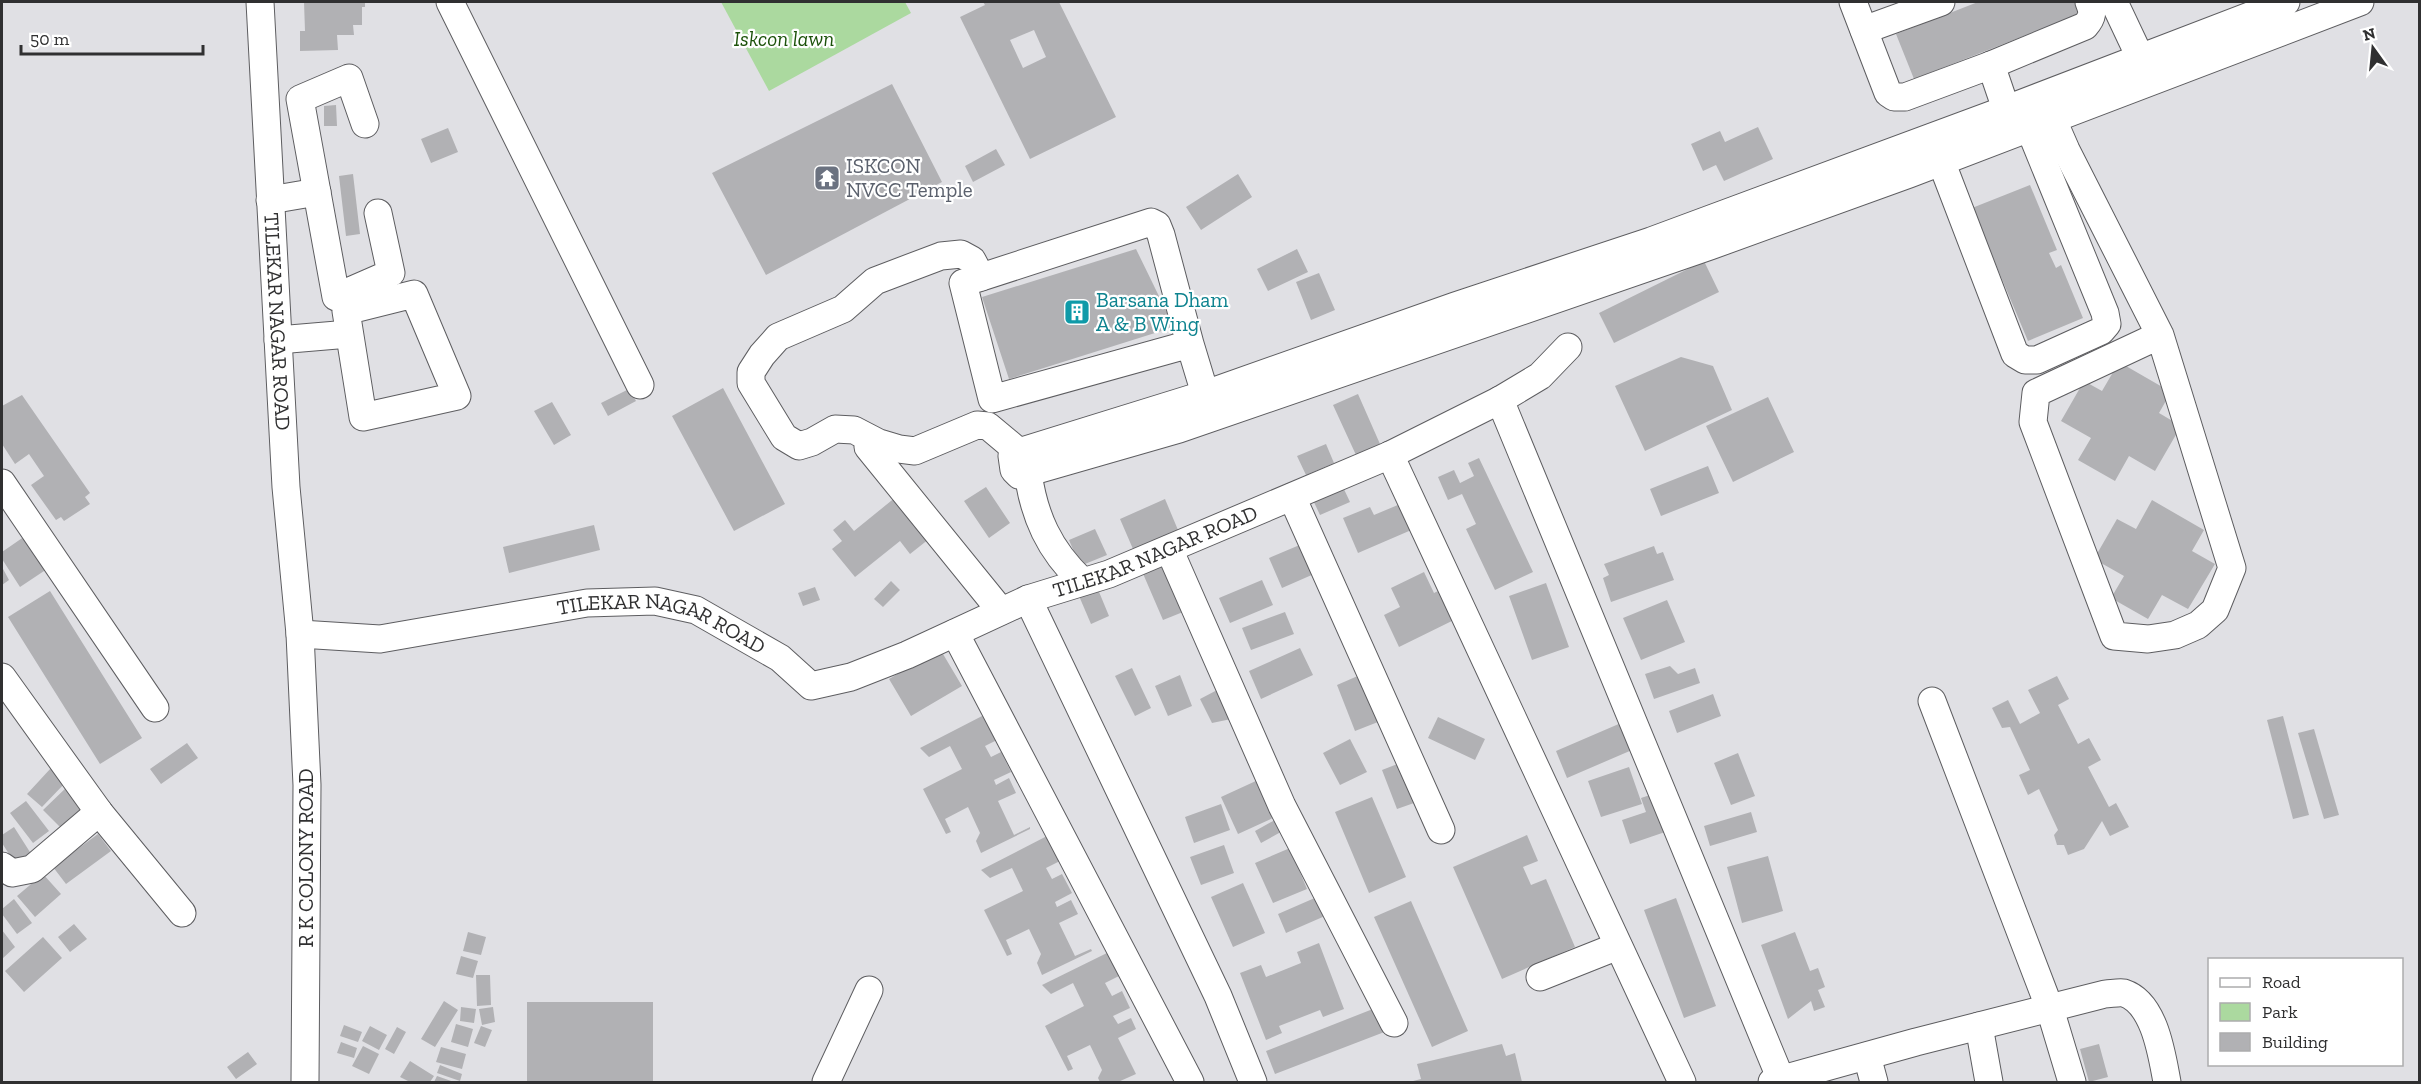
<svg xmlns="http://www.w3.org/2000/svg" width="2421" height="1084" font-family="'Zilla Slab',serif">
	<rect width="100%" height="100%" fill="#e0e0e4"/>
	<path fill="#abd99f" d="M721,2H905L911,13L769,91Z"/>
	<path fill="#b1b1b4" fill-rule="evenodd" d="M304,2H365V7H362V25H353L354,35H337L338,50L300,51V31H305Z
		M983,2H1059L1116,117L1030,159L960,17L985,5ZM1034,30L1046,57L1023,68L1010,40Z
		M1978,2H2081L2085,12L1914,79L1896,34Z
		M892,84L942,182L766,275L712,173Z
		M336,105L337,126H324V106Z
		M1758,127L1773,159L1724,181L1716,165L1703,171L1691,144L1720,131L1725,142Z
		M448,128L458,152L431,163L421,139Z
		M996,149L1005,165L973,182L965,166Z
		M353,174L360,234L346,236L339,176Z
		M1238,174L1252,197L1201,230L1186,207Z
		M2030,185L2057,250L2049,253L2056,268L2061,265L2083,318L2028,341L1972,208Z
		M1136,249L1174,327L1009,379L982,297Z
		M1297,249L1308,272L1268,291L1257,269Z
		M1704,261L1719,292L1614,343L1599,313Z
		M1319,273L1335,310L1311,320L1296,282Z
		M1681,357L1713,366L1732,410L1645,451L1615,386Z
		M2119,362L2171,392L2159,413L2181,426L2155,471L2129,456L2115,481L2078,460L2091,438L2061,421L2084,381L2102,391Z
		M723,388L785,504L734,531L672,416Z
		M629,389L636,401L608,416L601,403Z
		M1358,394L1380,444L1356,455L1333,405Z
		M22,395L90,493L85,497L90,504L64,521L61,517L56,520L31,485L44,476L29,454L15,464L2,444V406Z
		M1768,397L1794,452L1733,482L1706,426Z
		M552,402L571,435L554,445L534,411Z
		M1326,444L1334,463L1306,475L1297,456Z
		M1479,458L1533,572L1495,590L1466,529L1476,524L1462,494L1448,500L1438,477L1454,470L1460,483L1474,476L1468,463Z
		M1708,466L1719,493L1661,516L1650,489Z
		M1342,485L1350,502L1320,515L1312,498Z
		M986,487L1010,523L989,538L964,501Z
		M902,492L929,539L910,554L900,541L855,577L832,549L842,541L833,530L845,520L854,531Z
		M1165,499L1178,530L1133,549L1120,519Z
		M2152,500L2204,530L2192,551L2215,564L2188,609L2162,595L2148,619L2111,598L2124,576L2094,559L2117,519L2136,529Z
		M1405,502L1416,528L1358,553L1343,518L1370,507L1374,515Z
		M594,525L600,550L509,573L503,547Z
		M1095,529L1107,555L1080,566L1069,540Z
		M28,534L50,567L20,587L2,559V552Z
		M1302,544L1314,574L1282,588L1269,558Z
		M1654,546L1657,554L1663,552L1674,580L1611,602L1603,578L1609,575L1604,564Z
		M1165,558L1188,610L1163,620L1141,569Z
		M2,567L9,580L2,585Z
		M1424,572L1434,593L1446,587L1460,617L1399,647L1384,615L1400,607L1391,588Z
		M1262,580L1273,605L1230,623L1219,598Z
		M891,581L900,590L883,607L874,599Z
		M1546,583L1569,647L1532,660L1509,596Z
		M815,587L820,600L803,606L798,593Z
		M1097,587L1109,616L1091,624L1079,596Z
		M50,591L142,738L100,764L8,617Z
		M1667,600L1685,642L1641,660L1623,618Z
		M1285,612L1294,634L1251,650L1242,628Z
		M1300,648L1313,675L1261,699L1249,671Z
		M940,649L962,686L911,716L889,679Z
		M1670,666L1678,674L1695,668L1700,683L1654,699L1645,674Z
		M1132,668L1151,708L1135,716L1115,676Z
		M1180,675L1192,706L1168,716L1155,686Z
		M1360,675L1378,722L1355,731L1337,685Z
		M2057,676L2069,699L2058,705L2078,744L2089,738L2101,760L2088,767L2109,807L2116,803L2129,827L2110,836L2102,821L2084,849L2068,855L2064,845H2057L2054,835L2058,830L2039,789L2028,795L2019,775L2030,770L2010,727L2002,728L1992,708L2008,700L2020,724L2040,713L2028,690Z
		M1221,688L1236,718L1212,723L1200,699Z
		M1713,694L1721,716L1677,733L1669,711Z
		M986,714L999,739L985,746L991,757L1001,752L1011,772L994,780L996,785L1009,778L1016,793L998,801L1014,835L1030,827V829L981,853L976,841L980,833L968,807L945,819L951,832L946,834L923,789L962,769L950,746L929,757L920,748Z
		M2283,716L2309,815L2293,819L2267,720Z
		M1438,717L1485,739L1475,760L1428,738Z
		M1621,723L1632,750L1567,778L1556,751Z
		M2314,729L2339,815L2324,819L2298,733Z
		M1350,739L1367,772L1340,785L1323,753Z
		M187,743L198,758L161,784L150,769Z
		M1738,753L1755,796L1731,805L1714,763Z
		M1400,763L1414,803L1397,809L1382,770Z
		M1629,767L1642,804L1601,817L1588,781Z
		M51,768L66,782L42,807L27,794Z
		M1258,780L1275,817L1238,834L1221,797Z
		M69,785L88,804L62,829L43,810Z
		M1656,793L1668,831L1630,844L1622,820L1646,812L1641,798Z
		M1372,797L1406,877L1369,893L1335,812Z
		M26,801L49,831L33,843L10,813Z
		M1221,804L1230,830L1194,843L1185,817Z
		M1751,812L1757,832L1710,846L1704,826Z
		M1282,816L1288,828L1261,843L1255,831Z
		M14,827L35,860L19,870L2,843V835Z
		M98,834L111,851L66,884L53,867Z
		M1527,835L1538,861L1523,867L1531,885L1546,879L1575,947L1502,979L1453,867Z
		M1047,836L1060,861L1046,868L1052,879L1062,874L1072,893L1055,902L1057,907L1071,900L1078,914L1059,923L1075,956L1091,949L1092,951L1042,975L1037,963L1041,954L1029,929L1006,940L1012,954L1007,956L984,910L1023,891L1012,868L990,878L981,870Z
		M1224,845L1234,873L1201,885L1190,857Z
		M1290,848L1307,889L1273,903L1255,863Z
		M1768,856L1783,911L1742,923L1727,867Z
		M43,874L61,894L35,917L17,896Z
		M1243,883L1265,933L1233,947L1211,897Z
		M1317,897L1325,916L1286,933L1278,914Z
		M1676,898L1716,1006L1684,1018L1644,910Z
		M14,899L32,923L17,934L2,914V909Z
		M1411,901L1468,1031L1432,1047L1374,917Z
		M74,924L87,939L70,952L58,937Z
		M2,930L15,947L2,959Z
		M468,932L486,937L481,955L463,951Z
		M1795,932L1810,971L1818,968L1825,987L1818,990L1825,1007L1814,1011L1811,1001L1788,1019L1761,945Z
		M43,937L62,958L24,992L5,971Z
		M1319,943L1344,1009L1323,1017L1320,1010L1279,1026L1282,1033L1266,1040L1240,973L1261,965L1266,977L1301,963L1297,952Z
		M1107,953L1119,976L1105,983L1112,996L1122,991L1130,1008L1113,1016L1118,1024L1131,1018L1136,1029L1118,1038L1136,1074L1118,1082H1100L1098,1078L1102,1070L1090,1045L1067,1056L1073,1069L1068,1071L1045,1026L1084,1006L1073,983L1051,994L1042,985Z
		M461,956L478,961L473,978L456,974Z
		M476,975H490L491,1005L477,1006Z
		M444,1001L458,1010L435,1047L421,1039Z
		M527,1002H653V1082H527Z
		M461,1007L476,1009L474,1023L460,1021Z
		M493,1007L495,1022L482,1025L479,1009Z
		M1378,1007L1387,1031L1275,1074L1266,1051Z
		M456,1024L473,1029L468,1047L451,1042Z
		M344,1025L362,1032L358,1042L340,1036Z
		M370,1026L387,1035L379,1050L362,1041Z
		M481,1026L492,1030L485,1047L474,1043Z
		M397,1027L406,1032L394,1054L385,1049Z
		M341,1042L357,1048L354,1058L337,1053Z
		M1502,1044L1506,1056L1515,1053L1522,1082H1409L1421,1079L1417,1064Z
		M2099,1044L2108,1077L2089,1082L2080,1049Z
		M363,1046L379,1054L369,1074L352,1066Z
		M441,1047L466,1054L462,1069L436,1062Z
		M248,1052L257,1064L236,1079L227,1067Z
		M410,1061L434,1076L430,1082H410L400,1077Z
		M440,1065L462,1074L460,1081L437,1073Z
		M437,1076L454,1082H434Z"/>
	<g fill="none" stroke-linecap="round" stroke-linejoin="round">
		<defs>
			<g id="minor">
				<path id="s1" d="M260,2L286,487L300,634L307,785L305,1082"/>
				<path d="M450,2L640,385"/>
				<path d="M1853,2L1888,93L1894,97H1905L1991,65L2006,109"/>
				<path d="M2114,2L2148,74"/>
				<path d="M2286,2L1999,112L1651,241L1455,306L1206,394L1019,452L1012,456L1014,470L1019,475L1179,429L1710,246L1909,174L2360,2"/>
				<path d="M1864,30L1941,2"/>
				<path d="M1991,65L2085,26C2093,17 2093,12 2089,2"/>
				<path d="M2052,118L2066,150L2160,335L2232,568L2215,610L2198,625L2175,635L2148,639L2114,636L2033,422L2036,393L2160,335"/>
				<path d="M365,124L349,78L300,99L336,297L391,273L378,213"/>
				<path d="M1941,161L2015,354L2025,360H2037L2101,331L2107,324L2105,313L2029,127"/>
				<path d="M270,200L317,192"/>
				<path d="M981,277L972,260L961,254L941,256L875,281L843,309L778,337L762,355L751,372V383L784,437L799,446L812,442L835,429L854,430L879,443L899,449L915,451L977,425L988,426L1019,452"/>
				<path d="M414,294L457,396L363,417L346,311Z"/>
				<path d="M278,340L349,334"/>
				<path d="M1190,344L1161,235L1157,225L1151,222L963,283L992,399L1190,344L1210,410"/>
				<path d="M1500,400L1782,1082"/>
				<path d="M868,447L1001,611"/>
				<path d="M1390,455L1682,1082"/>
				<path d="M1028,473C1034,516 1049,550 1082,581"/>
				<path d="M2,483L155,708"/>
				<path d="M1292,497L1441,830"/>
				<path d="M1169,549L1282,806L1394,1023"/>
				<path d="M1028,599L1218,996L1253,1082"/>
				<path d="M955,633L1190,1082"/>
				<path id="s2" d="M300,634L380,639L587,603L655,601L696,610L780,658L811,686L851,677L907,655L1028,599L1109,574L1390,455L1500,400L1540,376L1568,347"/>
				<path d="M2,677L99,812L182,913"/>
				<path d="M1932,701L2050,1009L2072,1082"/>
				<path d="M2,866L12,873L32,869L99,812"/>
				<path d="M1540,977L1618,946"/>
				<path d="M1979,1026L1989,1082"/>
				<path d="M1867,1056L1874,1082"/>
				<path d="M826,1082L869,990"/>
				<path d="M1772,1082L1916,1042L2105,994C2110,994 2119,992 2124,993C2155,1003 2162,1056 2167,1082"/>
			</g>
		</defs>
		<use href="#minor" stroke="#5d5d60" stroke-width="29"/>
		<use href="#minor" stroke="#fff" stroke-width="27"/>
	</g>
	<defs>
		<symbol id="temple-square" viewBox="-11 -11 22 22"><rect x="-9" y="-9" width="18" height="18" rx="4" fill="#6b7280" stroke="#fff"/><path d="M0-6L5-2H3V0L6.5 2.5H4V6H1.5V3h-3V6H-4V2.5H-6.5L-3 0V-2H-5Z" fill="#fff"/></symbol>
		<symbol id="building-square" viewBox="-11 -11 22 22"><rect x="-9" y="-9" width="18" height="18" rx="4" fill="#0f9aa8" stroke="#fff"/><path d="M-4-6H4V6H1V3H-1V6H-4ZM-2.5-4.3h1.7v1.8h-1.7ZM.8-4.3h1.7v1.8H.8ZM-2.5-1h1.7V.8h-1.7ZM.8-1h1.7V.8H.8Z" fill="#fff"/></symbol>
	</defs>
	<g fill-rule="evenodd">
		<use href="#temple-square" x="812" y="163" width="30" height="30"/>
		<use href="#building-square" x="1062" y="297" width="30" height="30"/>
	</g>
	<g text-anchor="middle" stroke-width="4.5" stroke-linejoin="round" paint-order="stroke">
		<g font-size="21" font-style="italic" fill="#1c520a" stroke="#fff">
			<text x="784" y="46">Iskcon lawn</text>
		</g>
		<g font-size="21" fill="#5b616d" stroke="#fff" text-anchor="start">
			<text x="846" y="173">ISKCON<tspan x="846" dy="24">NVCC Temple</tspan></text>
		</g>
		<g font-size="21" fill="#0d838f" stroke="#fff" text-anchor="start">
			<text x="1096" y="307">Barsana Dham<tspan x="1096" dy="24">A &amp; B Wing</tspan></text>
		</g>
		<g font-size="21" fill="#303031" stroke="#fff">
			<text dy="7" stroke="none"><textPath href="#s1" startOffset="320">TILEKAR NAGAR ROAD</textPath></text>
			<text dy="7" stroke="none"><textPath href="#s2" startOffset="909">TILEKAR NAGAR ROAD</textPath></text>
			<text dy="7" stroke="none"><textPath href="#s2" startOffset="369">TILEKAR NAGAR ROAD</textPath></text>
			<text transform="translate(306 858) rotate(-90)" y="7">R K COLONY ROAD</text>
		</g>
	</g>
	<rect width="2421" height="1084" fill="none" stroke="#303031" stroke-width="6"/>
	<rect x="2208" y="958" width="195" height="108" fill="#ffffff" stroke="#acacad" stroke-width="1.5"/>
	<rect x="2220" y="978" width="30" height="9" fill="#ffffff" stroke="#acacad" stroke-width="1.5"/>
	<text x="2262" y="988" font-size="18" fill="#303031">Road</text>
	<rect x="2220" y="1003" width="30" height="18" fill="#abd99f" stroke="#acacad" stroke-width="1.5"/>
	<text x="2262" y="1018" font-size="18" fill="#303031">Park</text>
	<rect x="2220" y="1033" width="30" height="18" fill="#b1b1b4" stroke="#acacad" stroke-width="1.5"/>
	<text x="2262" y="1048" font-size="18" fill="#303031">Building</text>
	<g transform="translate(2373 48) rotate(345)" stroke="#ffffff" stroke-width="4.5" paint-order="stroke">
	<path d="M0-4.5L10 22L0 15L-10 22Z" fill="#303031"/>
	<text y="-9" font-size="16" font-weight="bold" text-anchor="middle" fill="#303031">N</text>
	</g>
	<path d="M21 45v9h182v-9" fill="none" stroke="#303031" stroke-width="3"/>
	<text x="30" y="45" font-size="18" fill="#303031" stroke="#ffffff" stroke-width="4.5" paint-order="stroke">50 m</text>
</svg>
